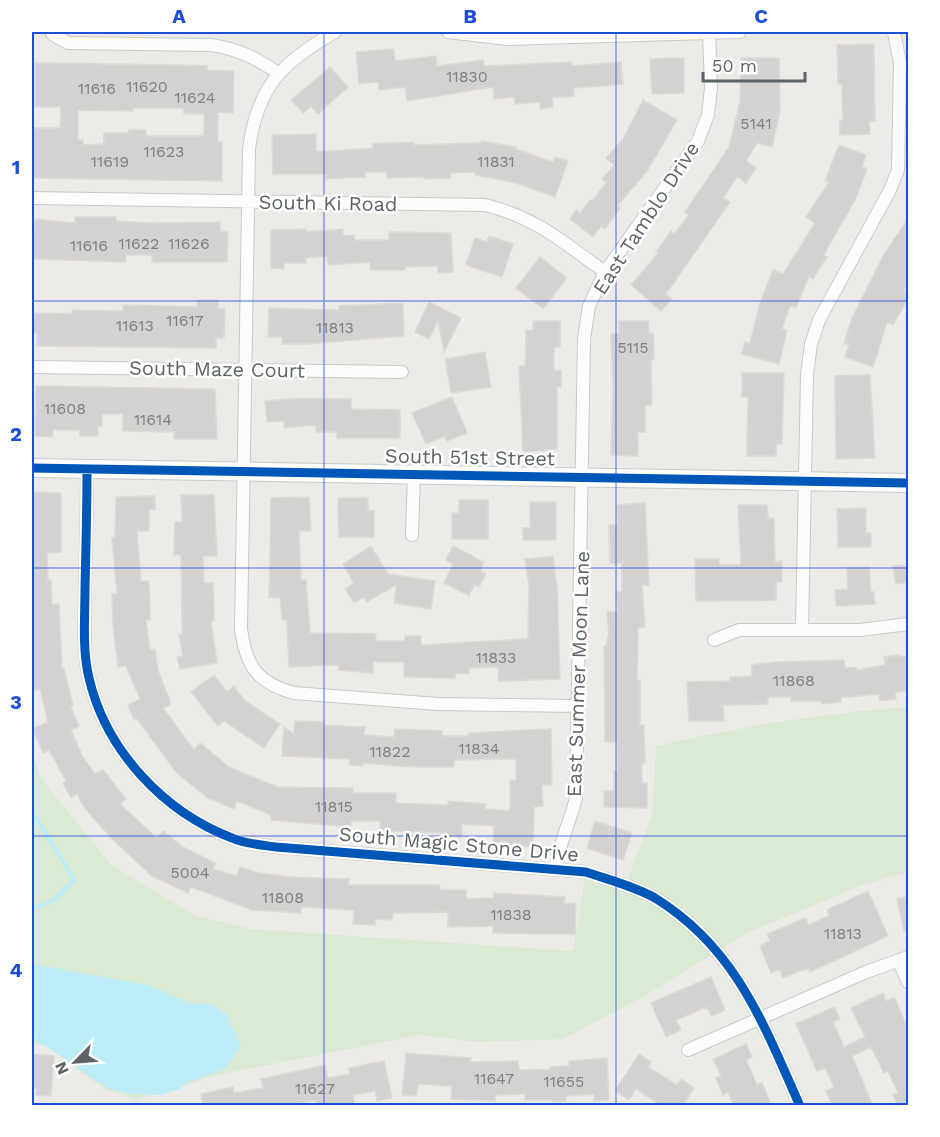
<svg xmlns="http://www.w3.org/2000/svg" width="940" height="1137" font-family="'Work Sans',sans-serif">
	<rect width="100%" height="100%" fill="#edebe8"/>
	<path fill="#daead3" d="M908,707V872L860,886L747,933L643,997L563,1039L477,1042L420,1035L222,1074L136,1100L105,1089L44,1045L32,1043V752L40,777L111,865L196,916L252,929L573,951L586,872L626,885L653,811L656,746C740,727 823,713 908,707Z"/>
	<path fill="#bcecf8" d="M32,964L148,985L188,1003L211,1004L226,1014L241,1046L226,1068L189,1082L179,1089L161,1095L132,1094L107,1088L32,1037Z"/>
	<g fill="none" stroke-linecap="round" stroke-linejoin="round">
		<path stroke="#bcecf8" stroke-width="4" d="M32,811L74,880L54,900L32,909"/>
	</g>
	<path fill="#d4d2d1" stroke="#dcdad7" stroke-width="1.5" fill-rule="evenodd" d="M874,44L875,121H869L870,134L840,135V120H843L842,84H838L837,45Z
		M394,49L395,61L436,56L437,66L483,60L484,66L571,62L572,66L621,62L623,84L574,88V96L552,98L553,107L540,109V102L515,104L514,97L494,99L493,87L407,101L405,87L379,90L378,82L359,84L356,52Z
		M684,58V93L652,94L650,59Z
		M741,58H779L780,111L772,147L757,143L746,161L756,168L746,183L737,177L723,198L730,202L666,294L672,299L661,311L631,285L658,253L656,252L671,231L674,234L689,215L685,212L729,147L740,102Z
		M35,63L182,65L207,66V70L234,71L233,113L218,112V142H222V181L32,178V128H60L61,107H35ZM133,108H184V114H204V136H146V130H128L129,133H104V144L83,145V140H78V110L133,111Z
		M330,67L348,87L318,114L311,106L303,113L291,100Z
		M643,100L677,120L647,171L617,206L620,208L605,229L601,226L593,237L570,219L576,210L580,213L590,200L592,201L606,183L602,179L614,165L606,158L623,139Z
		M316,134V152L373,148V144L414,142V145L481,143V141L516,147V149L553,162L555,157L568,161L555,197L516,183L475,175L476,172L450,173V178L424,179V177L387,178L386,172H365V177L326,179V174H273L272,135Z
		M839,145L866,155L862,167L867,169L856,198L830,244L824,255L827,257L813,279L809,276L796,308L790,306L782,329L787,330L779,364L742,354L745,342L750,343L760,303L773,270L783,274L815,223L806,217L829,182L825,181Z
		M75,217H116V221L153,223L220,222V232H228L227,262H152V255H126V262L32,259V229H34L35,219L75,223Z
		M909,217V282L904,291L909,293V297L893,325L887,322L873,367L845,357L849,345L844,343L852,318L883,256Z
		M306,229V232L343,229V236L354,235L355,240H389V232L451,233L453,272L438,273V266L405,267V270H370V262L328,265L327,256L306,258V263H284V269L271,268V230Z
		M489,236L513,244L502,277L466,265L475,238L487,242Z
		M540,257L567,278L543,309L516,288Z
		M197,300H218V309H225L224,338H216V348L37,346V333L32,332V313L72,314L73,310L123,311V305L197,307Z
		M429,302L461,318L444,352L438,321L429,339L415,332Z
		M403,303L404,336L307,344H282V337H268L269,308L339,310V306Z
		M533,321H560V347H554V371L561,370V387H557V449L523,452L519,366H525L526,330H533Z
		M619,321H648L649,333H653L654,360H651L652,405L645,406V432H638V456L611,455L613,388L611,334H619Z
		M485,352L491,387L451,393L445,359Z
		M742,373H784L782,444H776V456H747L748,397H742Z
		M870,375L875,458L836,459L835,376Z
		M36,386L215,389L217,439H174V432L123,431V414H102V427L98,426V436H80V430H53V437L35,436Z
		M452,397L467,433L447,441L445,436L426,444L412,413Z
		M303,398L351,399V409L400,410V438H337V432H316V425L284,428V421L267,422L265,401Z
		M32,492L61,493V552L47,553L48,580H51L52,604H59L62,669L64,668L73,706H70L79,726L71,730L83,757L95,774L103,770L126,799L120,804L157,838L163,831L183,847L216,863L213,869L237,876L240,867L259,873L291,877L349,879L348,885H439L440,890H466V899L494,898V893L565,897L564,903L576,904L575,934L493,933V926L448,927V912L393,913L392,920L375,919V925L353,924L354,910L301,907V913L252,910L191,887L188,893L152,876L112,839L84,807L77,794L71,798L63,783L66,781L49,750L43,753L33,729L48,722L40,689L34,691L32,681Z
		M181,495H214L217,556H203L204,583H213L214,621H211L217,663L180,669L177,657L183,656L179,634H182L181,555H174V540L175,522H182Z
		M155,496V510H149V531H137L141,581H149L150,620H146L150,650L155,649L158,670L170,701V705L163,708L194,750L200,743L229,767L277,787L353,788V793H396V803L448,805V801L486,804L485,809L510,811V780H516V759L454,760V767H415L363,763V766L350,765V759L282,756L284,727L294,734L295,721L323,722V725L365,727L364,735L394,737L395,729L442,731V736H469L468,733L551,729L552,785H542L543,806L534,807L533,847L493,845L494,826L462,824V837L446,836V833L380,831V821H351V827L271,820V815L237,801L234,809L208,798L176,772L137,719L134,720L128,705L140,699L126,666L118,667L113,626L112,594H117L112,538H115L116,497Z
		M309,497L311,531H299L301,580H306L310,633L376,634L375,641H405V636H421V645L528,639L529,585L525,559L553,556L557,587L560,679L499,681L498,667L469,668V673L455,674V678L404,677V662H373V673L338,670L339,665L289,667L287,620H282L280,597L269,598L271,498Z
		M338,498H368V511H374V537H339Z
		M459,500H488V539H452V513H459Z
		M530,502H556V540H523V528H530Z
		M645,503L649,585H642L645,627L638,628L637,680H640V725H644L645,763H642V783H647V808L604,807V791H614V771H618L617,742H605L604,646H606L609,634L607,612H618L616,592H622V563L610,564L609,525H618L617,505Z
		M738,505H767L768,518H774L775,562L782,561V582H776V600L696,601L695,559H719V565H741Z
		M866,508V533H871V547H838L837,509Z
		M371,546L388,574L435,581L431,609L394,603L396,585L367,602L364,597L354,603L345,589L354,583L343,564Z
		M453,546L484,562L480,571L486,574L479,587L474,585L469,596L444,583L453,564L446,560Z
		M909,565V582L896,584L893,566Z
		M869,567L871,592H874L875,604L836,606L835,590L848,589L847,568Z
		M899,655L900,657L909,655V690L895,693L896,699L880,701L879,694L867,695L841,698V702L822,704L821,701H791V697H768V704L723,705L724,721H689L687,682L730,681V677L752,676V665L774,662L844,660L845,668L856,667L857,670L885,665L884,657Z
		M214,675L227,692L234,686L244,700L280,724L264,748L224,721L218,726L191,692Z
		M595,821L632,833L623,860L587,848Z
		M868,891L888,936L810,972L809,969L799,971L783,978L780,970L771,973L760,946L770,941L767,934L806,918L808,925L829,916L827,910Z
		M909,896V930L904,931L897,899Z
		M711,977L725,1010L711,1016L707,1007L676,1020L681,1030L666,1037L651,1003Z
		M883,993L886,1001L894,997L909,1030V1106H898L893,1095L898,1093L888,1071L884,1073L871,1047L852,1056L873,1106H832L826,1091L834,1087L825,1068L817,1071L796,1024L834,1007L840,1019L833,1022L844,1047L865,1037L851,1008Z
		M746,1044L752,1057L746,1060L757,1085L762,1082L771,1106H734L728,1092L723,1095L716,1078L721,1076L713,1059Z
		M406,1053L471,1058L470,1062L518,1061L519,1070L550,1069V1067L569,1066V1061L607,1058L609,1100L594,1101V1094L566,1096V1101L552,1102V1100H525V1094L495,1095V1101L451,1099L452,1086L418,1084L416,1096L402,1095Z
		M32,1054L54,1056L51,1096L36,1095L37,1088H32Z
		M639,1054L651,1062L648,1067L677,1085L681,1079L694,1088L683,1106H662L636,1089L629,1100L615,1091Z
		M384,1061L392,1098L377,1101L375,1091L353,1095L355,1106H317L315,1100L289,1106H203L201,1094L233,1087L234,1093L263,1088L261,1079L325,1065L328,1078L350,1074L349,1068Z"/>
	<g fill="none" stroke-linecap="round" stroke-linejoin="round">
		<defs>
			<path id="street" d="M335,32C282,62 257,87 249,149L241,629C246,666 257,683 294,693L438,704L577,706
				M448,32L508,39L740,32
				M52,34L68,43L211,45C238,49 256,58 278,73
				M32,198L485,205C536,217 564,243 605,272
				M32,367L402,372
				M87,469C87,509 86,548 85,588C85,618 82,649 89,678C106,751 164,812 232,838C245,844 262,845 276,847L586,872C609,880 634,886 655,898C736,948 763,1023 800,1106
				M412,535L414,474
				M802,629L807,374L811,344L819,320L890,190L898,170L900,63L894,32
				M714,640L739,630H860L908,624
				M556,868C559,843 570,822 576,798L584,339L589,306L605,272L698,141L708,115L711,88L709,32
				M898,960L908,982
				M688,1050L866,972L908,957"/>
			<path id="secondary" d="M32,468L908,483"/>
		</defs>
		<use href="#street" stroke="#c9c9c8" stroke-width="14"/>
		<use href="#secondary" stroke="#c9caca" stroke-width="20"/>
		<use href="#street" stroke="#fcfcfc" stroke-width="12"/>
		<use href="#secondary" stroke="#fcfcfc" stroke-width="18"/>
		<defs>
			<path id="cycleway" d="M32,468L908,483
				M87,469C87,509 86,548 85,588C85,618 82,649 89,678C106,751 164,812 232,838C245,844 262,845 276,847L586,872C609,880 634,886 655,898C736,948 763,1023 800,1106"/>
		</defs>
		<use href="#cycleway" stroke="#fff" stroke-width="13"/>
		<use href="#cycleway" stroke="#0057b8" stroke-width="9"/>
	</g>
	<path fill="none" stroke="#1d4ed8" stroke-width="1.5" stroke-opacity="0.55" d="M324,32V1106M616,32V1106M32,301H908M32,568H908M32,836H908"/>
	<g text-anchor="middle" stroke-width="5" stroke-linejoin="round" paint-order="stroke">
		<g font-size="16" fill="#7c8182">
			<text x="467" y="82">11830</text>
			<text x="147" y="92">11620</text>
			<text x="97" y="94">11616</text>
			<text x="195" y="103">11624</text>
			<text x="756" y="129">5141</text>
			<text x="164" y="157">11623</text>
			<text x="110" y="167">11619</text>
			<text x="496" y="167">11831</text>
			<text x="139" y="249">11622</text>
			<text x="189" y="249">11626</text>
			<text x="89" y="251">11616</text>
			<text x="185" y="326">11617</text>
			<text x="135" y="331">11613</text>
			<text x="335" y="333">11813</text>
			<text x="633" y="353">5115</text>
			<text x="65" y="414">11608</text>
			<text x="153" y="425">11614</text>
			<text x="496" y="663">11833</text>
			<text x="794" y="686">11868</text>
			<text x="479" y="754">11834</text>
			<text x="390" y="757">11822</text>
			<text x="334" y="812">11815</text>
			<text x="190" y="878">5004</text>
			<text x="283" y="903">11808</text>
			<text x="511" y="920">11838</text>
			<text x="843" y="939">11813</text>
			<text x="494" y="1084">11647</text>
			<text x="564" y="1087">11655</text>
			<text x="315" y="1094">11627</text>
		</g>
		<g font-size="20" fill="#5d6467" stroke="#fff">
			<text transform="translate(328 203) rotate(1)" y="7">South Ki Road</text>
			<text transform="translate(646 218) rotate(-57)" y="7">East Tamblo Drive</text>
			<text transform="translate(217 369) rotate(1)" y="7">South Maze Court</text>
			<text transform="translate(470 457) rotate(1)" y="7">South 51st Street</text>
			<text transform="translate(578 674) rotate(-88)" y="7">East Summer Moon Lane</text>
			<text transform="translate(459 844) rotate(5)" y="7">South Magic Stone Drive</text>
		</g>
	</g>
	<rect width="940" height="1137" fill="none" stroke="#ffffff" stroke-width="66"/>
	<g transform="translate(75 1062) rotate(245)" stroke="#ffffff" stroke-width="4.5" paint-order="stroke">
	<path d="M0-4.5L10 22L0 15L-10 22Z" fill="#5d6467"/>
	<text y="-9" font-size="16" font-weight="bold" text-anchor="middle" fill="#5d6467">N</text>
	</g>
	<path d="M703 72v9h102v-9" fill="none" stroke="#5d6467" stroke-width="3"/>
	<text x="712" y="72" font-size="18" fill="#5d6467" stroke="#ffffff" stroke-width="4.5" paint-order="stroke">50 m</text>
	<rect x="33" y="33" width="874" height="1071" fill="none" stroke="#1d4ed8" stroke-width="2"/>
	<g font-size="20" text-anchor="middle" font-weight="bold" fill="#1d4ed8">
		<text x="179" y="23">A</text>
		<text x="470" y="23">B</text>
		<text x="761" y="23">C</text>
		<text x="16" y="174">1</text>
		<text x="16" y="441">2</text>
		<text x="16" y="709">3</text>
		<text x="16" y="977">4</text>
	</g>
</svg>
